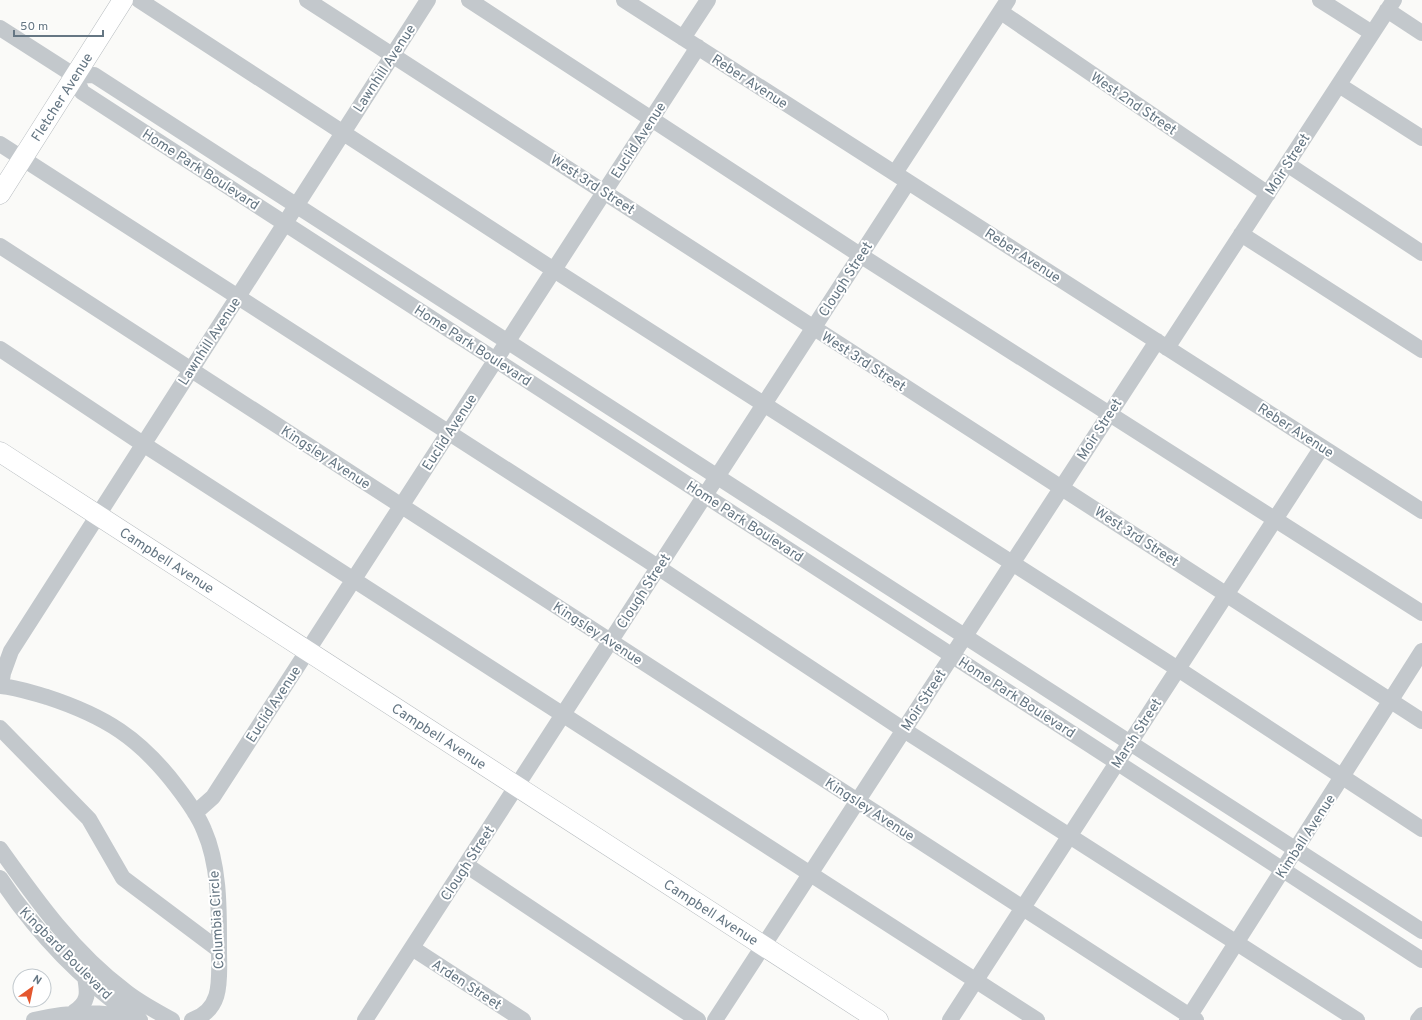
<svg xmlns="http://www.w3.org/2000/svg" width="1422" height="1020" font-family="Overpass,sans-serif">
	<rect width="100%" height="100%" fill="#fafaf8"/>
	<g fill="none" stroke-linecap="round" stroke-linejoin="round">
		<defs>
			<g id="major">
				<path id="s1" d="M0,194L123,0"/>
				<path id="s2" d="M0,452L878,1020"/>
			</g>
		</defs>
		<use href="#major" stroke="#b5babe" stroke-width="21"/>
		<path stroke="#c3c8cc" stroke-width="16" d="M139,0L554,270L1178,669L1422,829
			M307,0L1422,721
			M469,0L860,255L1422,613
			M624,0L1422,511
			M1320,0L1372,33
			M1387,10L1422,33
			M1001,12L1268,194
			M0,28L75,76L82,92L1422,960
			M683,38L708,0
			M75,76L94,75L1422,931
			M1339,85L1422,138
			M0,144L647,560L904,730L1357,1020
			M1287,164L1422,253
			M895,173L1008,0
			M1241,234L1422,350
			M0,246L1196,1020
			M1167,348L1394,0
			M0,349L143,444L1037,1020
			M0,686C16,687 32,693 47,697C105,716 140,738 177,787C187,800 198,815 204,830C220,866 219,912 219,950C219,978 224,1009 192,1020
			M1,686L3,673L11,651L428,0
			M0,728L89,819L123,878L219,950
			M195,813L213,797L698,47
			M0,849C37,901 74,953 125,991C140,1003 156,1011 172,1020
			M466,865L698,1020
			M0,878C36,933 85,984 140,1020
			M412,948L523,1020
			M74,1012C89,1002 88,993 85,977
			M34,1020C67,1012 97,1010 130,1018
			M365,1020L908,182
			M715,1020L1157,341
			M950,1020L1322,447
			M1187,1020L1422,651
			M1418,1020L1422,1015"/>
		<use href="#major" stroke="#fff" stroke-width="20"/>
	</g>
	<g text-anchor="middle" stroke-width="4" stroke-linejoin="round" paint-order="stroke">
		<g font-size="14" fill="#657683" stroke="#fff">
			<text transform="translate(384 68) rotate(-57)" y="5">Lawnhill Avenue</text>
			<text transform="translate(750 81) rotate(33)" y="5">Reber Avenue</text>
			<text dy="5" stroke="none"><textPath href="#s1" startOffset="115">Fletcher Avenue</textPath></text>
			<text transform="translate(1134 103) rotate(34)" y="5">West 2nd Street</text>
			<text transform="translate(638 140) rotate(-57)" y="5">Euclid Avenue</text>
			<text transform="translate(1287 164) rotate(-57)" y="5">Moir Street</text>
			<text transform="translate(201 169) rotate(33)" y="5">Home Park Boulevard</text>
			<text transform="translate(593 184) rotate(33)" y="5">West 3rd Street</text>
			<text transform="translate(1023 255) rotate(33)" y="5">Reber Avenue</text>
			<text transform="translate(845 279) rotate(-57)" y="5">Clough Street</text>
			<text transform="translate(209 341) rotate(-57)" y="5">Lawnhill Avenue</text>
			<text transform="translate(473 345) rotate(33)" y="5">Home Park Boulevard</text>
			<text transform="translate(864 361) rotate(33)" y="5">West 3rd Street</text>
			<text transform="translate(1099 429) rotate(-57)" y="5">Moir Street</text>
			<text transform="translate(1296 430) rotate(33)" y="5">Reber Avenue</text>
			<text transform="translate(449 432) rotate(-57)" y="5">Euclid Avenue</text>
			<text transform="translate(326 457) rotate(33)" y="5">Kingsley Avenue</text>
			<text transform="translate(745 521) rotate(33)" y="5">Home Park Boulevard</text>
			<text transform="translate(1137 536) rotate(33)" y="5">West 3rd Street</text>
			<text dy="5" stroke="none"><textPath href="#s2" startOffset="199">Campbell Avenue</textPath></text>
			<text transform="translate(643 591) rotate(-57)" y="5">Clough Street</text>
			<text transform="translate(598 633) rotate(33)" y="5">Kingsley Avenue</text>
			<text transform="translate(1017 697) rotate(33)" y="5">Home Park Boulevard</text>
			<text transform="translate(923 700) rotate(-57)" y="5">Moir Street</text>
			<text transform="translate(273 704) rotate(-57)" y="5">Euclid Avenue</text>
			<text transform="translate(1136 733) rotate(-57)" y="5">Marsh Street</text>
			<text dy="5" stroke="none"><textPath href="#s2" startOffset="523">Campbell Avenue</textPath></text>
			<text transform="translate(870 809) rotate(33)" y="5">Kingsley Avenue</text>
			<text transform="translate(1305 836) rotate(-57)" y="5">Kimball Avenue</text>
			<text transform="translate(467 863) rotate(-57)" y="5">Clough Street</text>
			<text dy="5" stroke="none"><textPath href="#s2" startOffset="847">Campbell Avenue</textPath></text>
			<text transform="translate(216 920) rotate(-93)" y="5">Columbia Circle</text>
			<text transform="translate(66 953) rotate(45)" y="5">Kingbard Boulevard</text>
			<text transform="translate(467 984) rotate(33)" y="5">Arden Street</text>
		</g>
	</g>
	<g transform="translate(32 988) rotate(33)"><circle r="19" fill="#ffffff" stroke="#c1c8cd"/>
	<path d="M0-3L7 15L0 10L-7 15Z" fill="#e4572e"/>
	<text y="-6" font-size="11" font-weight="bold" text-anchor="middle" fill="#657683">N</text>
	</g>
	<path d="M14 30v6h89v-6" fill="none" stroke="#657683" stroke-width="2"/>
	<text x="20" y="30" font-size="12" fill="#657683" stroke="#ffffff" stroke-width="3" paint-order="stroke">50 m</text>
</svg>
